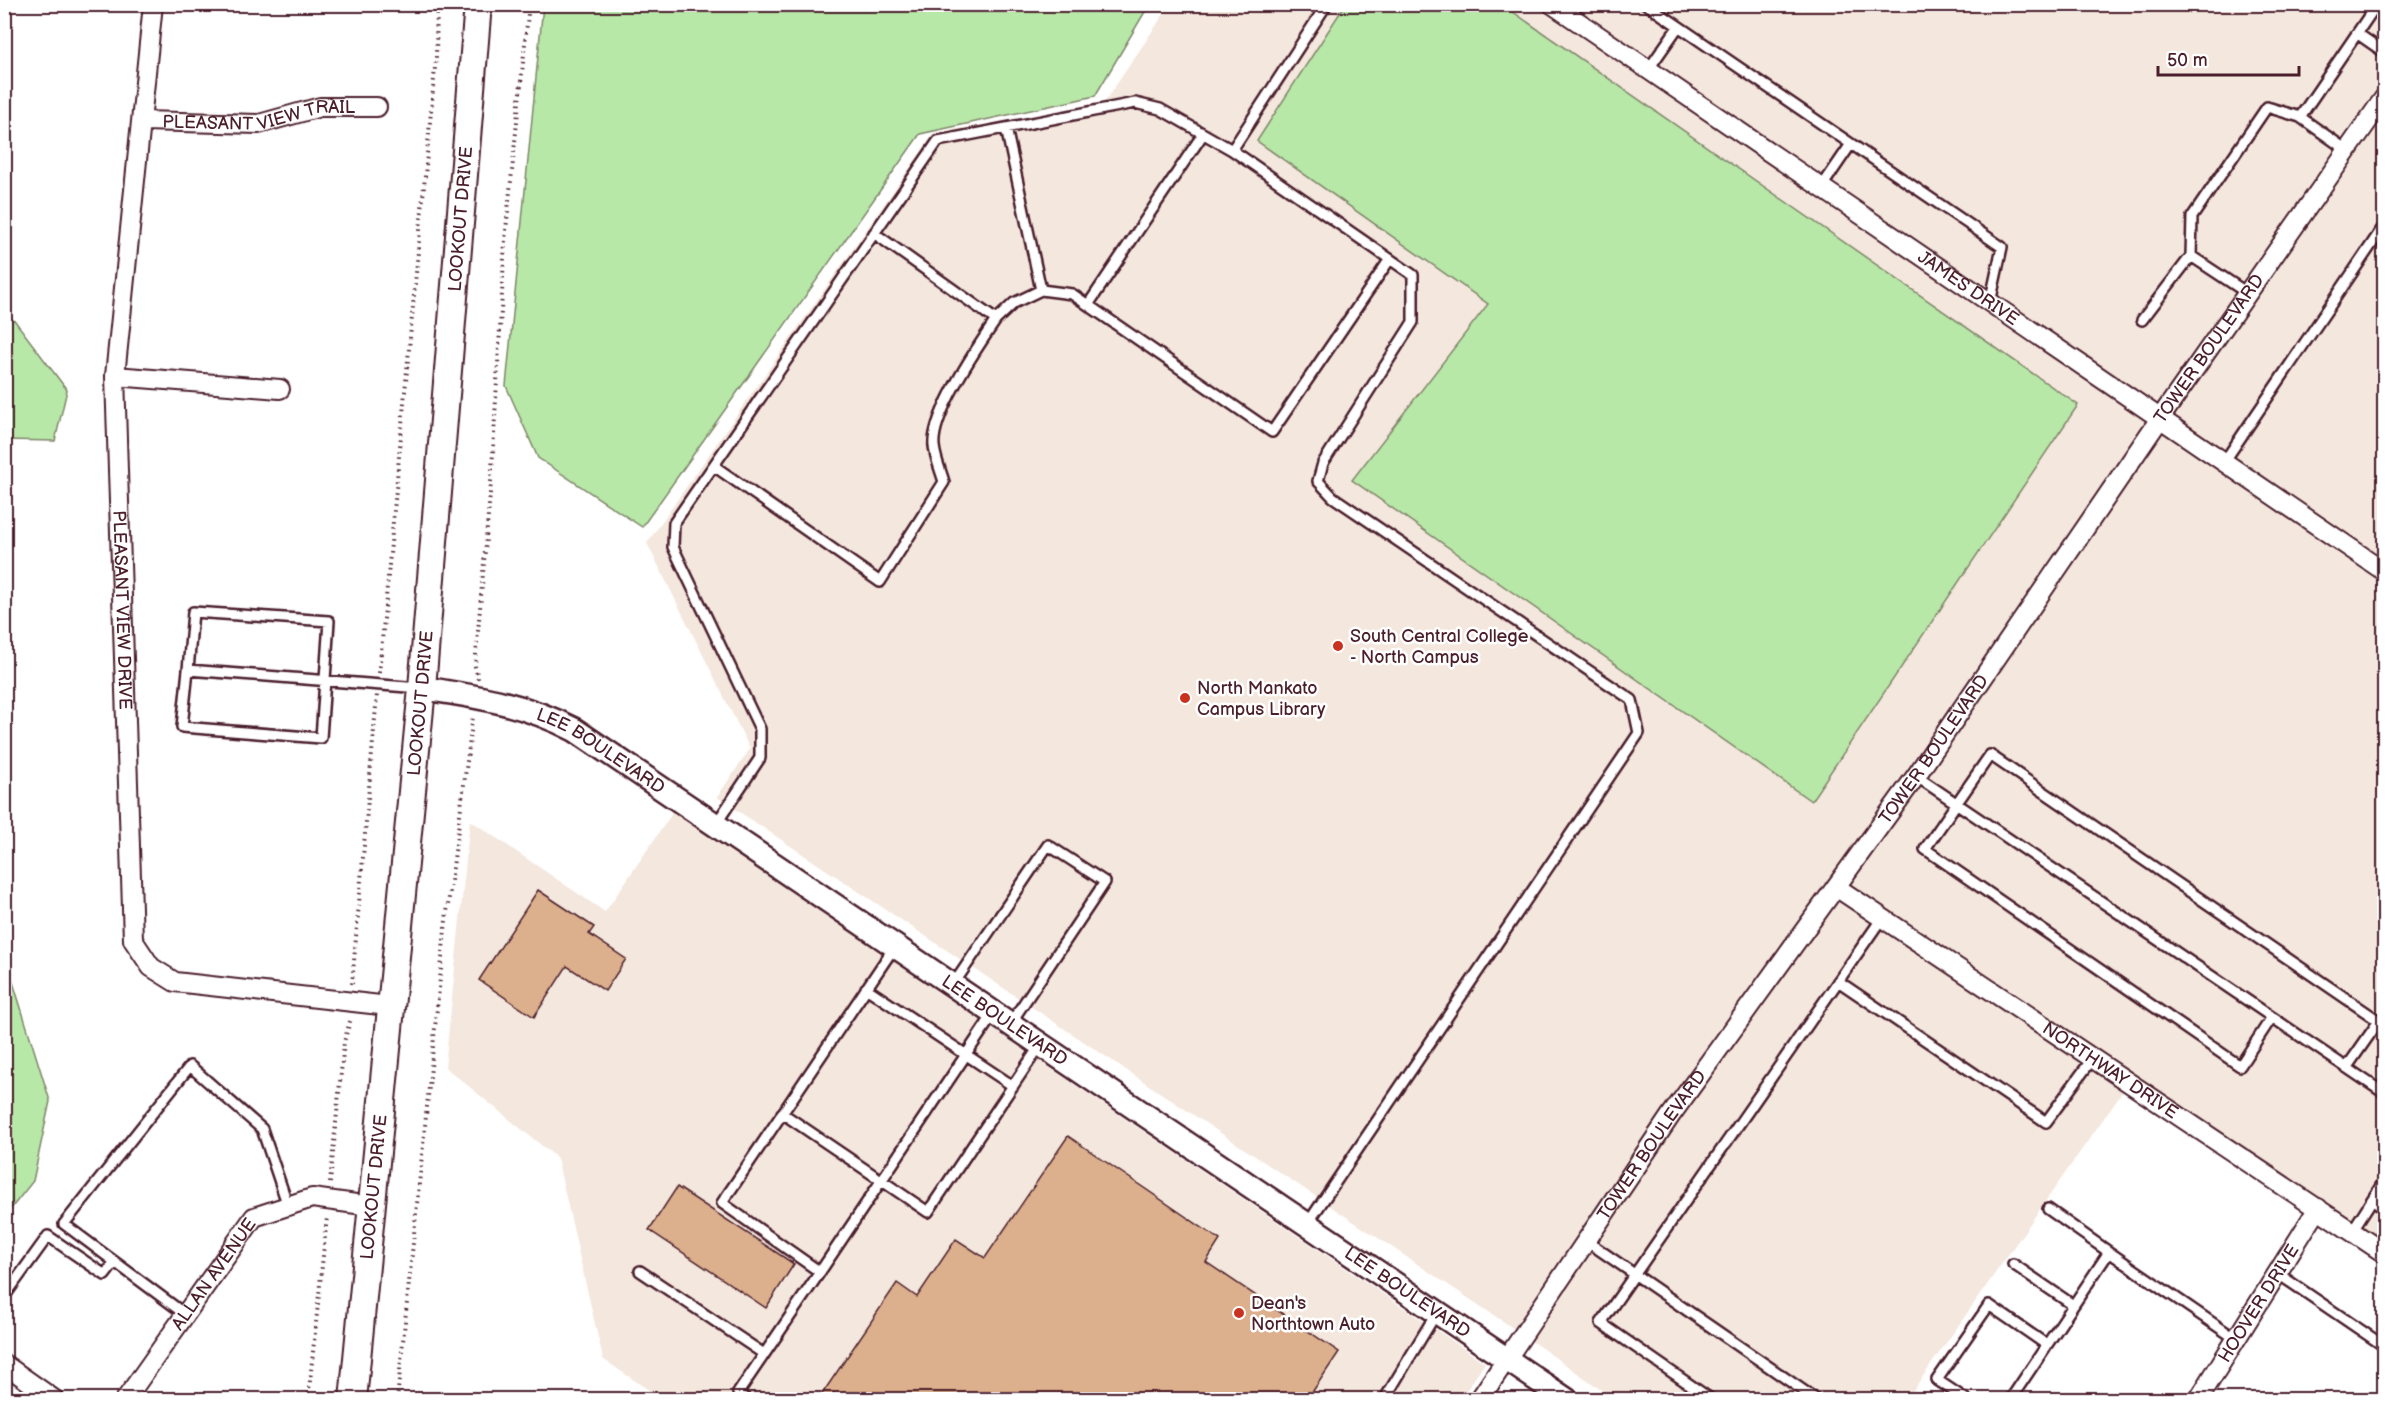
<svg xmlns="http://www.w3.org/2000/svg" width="2389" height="1404" font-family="'Balsamiq Sans',sans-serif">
	<rect width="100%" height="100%" fill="#fff"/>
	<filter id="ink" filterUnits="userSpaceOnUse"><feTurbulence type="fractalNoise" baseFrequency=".0167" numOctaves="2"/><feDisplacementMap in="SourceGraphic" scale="12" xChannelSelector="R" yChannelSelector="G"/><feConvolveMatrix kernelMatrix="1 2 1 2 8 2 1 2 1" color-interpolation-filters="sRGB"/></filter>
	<g filter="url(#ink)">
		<path fill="#f4e7dd" d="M1170,5H2384V1249L2134,1075L1907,1399H1615L1504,1322L717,797L750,749L647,543L934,133L1102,106Z
			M673,812L1485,1363L1460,1400L662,1399L603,1359L557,1158L445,1067L470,820L605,912Z"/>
		<path fill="#b7e8a8" stroke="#80846a" stroke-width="1.5" d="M543,5V4L1149,5L1095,96L920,134L642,527L538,458L506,386Z
			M1345,5H1503L2078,405L1811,801L1352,480L1488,304L1257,141Z
			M4,315L15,321L67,390L55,441L5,440Z
			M5,946L12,979L50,1101L33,1181L5,1216Z"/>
		<path fill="#dcaf8d" stroke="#4a1f2b" stroke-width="1.5" d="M538,890L594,927L589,934L626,959L605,991L567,966L534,1017L479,980Z
			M1068,1136L1220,1240L1206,1262L1339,1352L1307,1400H818L897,1283L917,1297L956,1239L985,1258Z
			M677,1187L794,1264L766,1308L649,1230Z"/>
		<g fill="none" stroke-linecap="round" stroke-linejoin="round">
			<defs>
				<path id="service" d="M1646,4L2002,247L1990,303
					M2358,34L2384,52
					M1648,70L1678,27
					M2300,117L2348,151
					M1232,150L1327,4
					M1821,188L1851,144
					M1041,290L1072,294L1272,432L1390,259
					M2247,293L2191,256L2192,217L2267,107L2300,117L2377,4
					M1088,305L1203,134
					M996,320L1014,303L1041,290L1006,128
					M2142,320L2191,256
					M2224,462L2384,226
					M714,466L880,582L944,482C941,471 935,458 934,446C931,415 978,346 996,320L874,233
					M188,670L193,612L329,621L321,738L182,727L188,670L420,688
					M1916,776L2384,1093
					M716,824L760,758V729L673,547L674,523L938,141L1135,103L1160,109L1232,150L1413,275V322L1323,463L1318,481L1333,497L1632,700L1639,733L1308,1223
					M895,946L722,1203L820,1272L994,1013
					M1838,981L2046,1122L2093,1058
					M953,985L1048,845L1105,882L1010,1024
					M866,988L1013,1086
					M2272,1017L2240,1066L1925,849L1990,755L2379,1021L2347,1067
					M782,1113L928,1212L1041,1044
					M2372,1200L2384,1209
					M2048,1209L2109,1252
					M2352,1231L2384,1181
					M1585,1240L1817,1400
					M2013,1264L2073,1305
					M640,1271L764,1354
					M2277,1273L2384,1346
					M4,1297L48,1236L105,1275L115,1262
					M186,1315L64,1224L190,1066L262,1129L288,1206
					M747,1400L738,1393L820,1272
					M1384,1400L1437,1312
					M1712,1400L1601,1323L1882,918
					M1967,1400L1937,1380L1989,1305L2047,1345
					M2010,1400L2109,1252L2236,1339"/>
				<g id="minor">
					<path id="s1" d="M153,4L115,376L133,940L151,967L175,982L389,1006"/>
					<path id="s2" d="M1552,4L2384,571"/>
					<path id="s3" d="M142,121L259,124L320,107H377"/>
					<path d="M115,376L280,389"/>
					<path id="s4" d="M1836,887L2384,1253"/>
					<path d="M4,1364L55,1400"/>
					<path id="s5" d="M125,1400L254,1217L312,1198L371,1206"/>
					<path id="s6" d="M1479,1400L1671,1115L1916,776L2161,417L2384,98"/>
					<path id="s7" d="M2198,1400L2318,1208"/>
				</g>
				<g id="tertiary">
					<path id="s8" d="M422,688C479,697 523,703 575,730L1567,1400"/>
				</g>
				<g id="secondary">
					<path id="s9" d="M353,1400L422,688L478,4"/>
				</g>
			</defs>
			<use href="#service" stroke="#4a1f2b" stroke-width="14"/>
			<use href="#minor" stroke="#4a1f2b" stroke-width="22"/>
			<use href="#tertiary" stroke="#4a1f2b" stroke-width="27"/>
			<use href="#secondary" stroke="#4a1f2b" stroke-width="30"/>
			<path stroke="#4a1f2b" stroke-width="4" stroke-dasharray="1.5 4.5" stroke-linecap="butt" d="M379,673L436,57L437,4
				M478,679L475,666L492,470L505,240L529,4
				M352,984L377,695
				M330,1183L344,1042L351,1018
				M308,1400L327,1217
				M397,1400L446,920L473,716"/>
			<use href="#service" stroke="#fff" stroke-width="9"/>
			<use href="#minor" stroke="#fff" stroke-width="18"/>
			<use href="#tertiary" stroke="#fff" stroke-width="22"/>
			<use href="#secondary" stroke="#fff" stroke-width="26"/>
		</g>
	</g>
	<g fill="#c8321e" stroke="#fff" stroke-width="2">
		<circle cx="1338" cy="646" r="6"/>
		<circle cx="1185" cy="698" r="6"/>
		<circle cx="1239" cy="1313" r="6"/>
	</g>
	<g text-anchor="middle" stroke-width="5" stroke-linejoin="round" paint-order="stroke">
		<g font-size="18" fill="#4a1f2b" stroke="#fff">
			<text dy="6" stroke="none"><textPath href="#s3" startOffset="118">PLEASANT VIEW TRAIL</textPath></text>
			<text dy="6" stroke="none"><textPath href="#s9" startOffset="1186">LOOKOUT DRIVE</textPath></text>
			<text dy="6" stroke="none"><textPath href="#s2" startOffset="504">JAMES DRIVE</textPath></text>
			<text dy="6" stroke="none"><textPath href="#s6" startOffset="1280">TOWER BOULEVARD</textPath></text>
			<text dy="6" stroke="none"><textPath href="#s1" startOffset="608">PLEASANT VIEW DRIVE</textPath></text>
			<text dy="6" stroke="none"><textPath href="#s9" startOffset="700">LOOKOUT DRIVE</textPath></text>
			<text dy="6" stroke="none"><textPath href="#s6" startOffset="794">TOWER BOULEVARD</textPath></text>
			<text dy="6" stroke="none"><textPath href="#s8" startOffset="192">LEE BOULEVARD</textPath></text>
			<text dy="6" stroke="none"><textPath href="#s8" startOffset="678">LEE BOULEVARD</textPath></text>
			<text dy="6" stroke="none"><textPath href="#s4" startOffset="330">NORTHWAY DRIVE</textPath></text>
			<text dy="6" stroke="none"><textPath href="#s6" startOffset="308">TOWER BOULEVARD</textPath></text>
			<text dy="6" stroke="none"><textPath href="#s9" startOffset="214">LOOKOUT DRIVE</textPath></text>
			<text dy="6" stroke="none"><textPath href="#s5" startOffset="154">ALLAN AVENUE</textPath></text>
			<text dy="6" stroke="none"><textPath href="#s8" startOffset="1164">LEE BOULEVARD</textPath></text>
			<text dy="6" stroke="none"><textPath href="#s7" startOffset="114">HOOVER DRIVE</textPath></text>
		</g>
		<g font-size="18" fill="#4a1f2b" stroke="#fff" text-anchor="start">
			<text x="1350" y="642">South Central College<tspan x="1350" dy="21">- North Campus</tspan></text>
			<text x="1197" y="694">North Mankato<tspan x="1197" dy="21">Campus Library</tspan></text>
			<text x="1251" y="1309">Dean's<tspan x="1251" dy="21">Northtown Auto</tspan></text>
		</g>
	</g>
	<rect width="2389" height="1404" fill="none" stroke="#fff" stroke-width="24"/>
	<rect x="12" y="12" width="2365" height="1380" fill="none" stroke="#4a1f2b" stroke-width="2" filter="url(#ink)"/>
	<path d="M2158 66v9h141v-9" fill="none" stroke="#4a1f2b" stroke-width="3"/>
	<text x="2167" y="66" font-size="18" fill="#4a1f2b" stroke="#ffffff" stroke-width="4.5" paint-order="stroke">50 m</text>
</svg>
